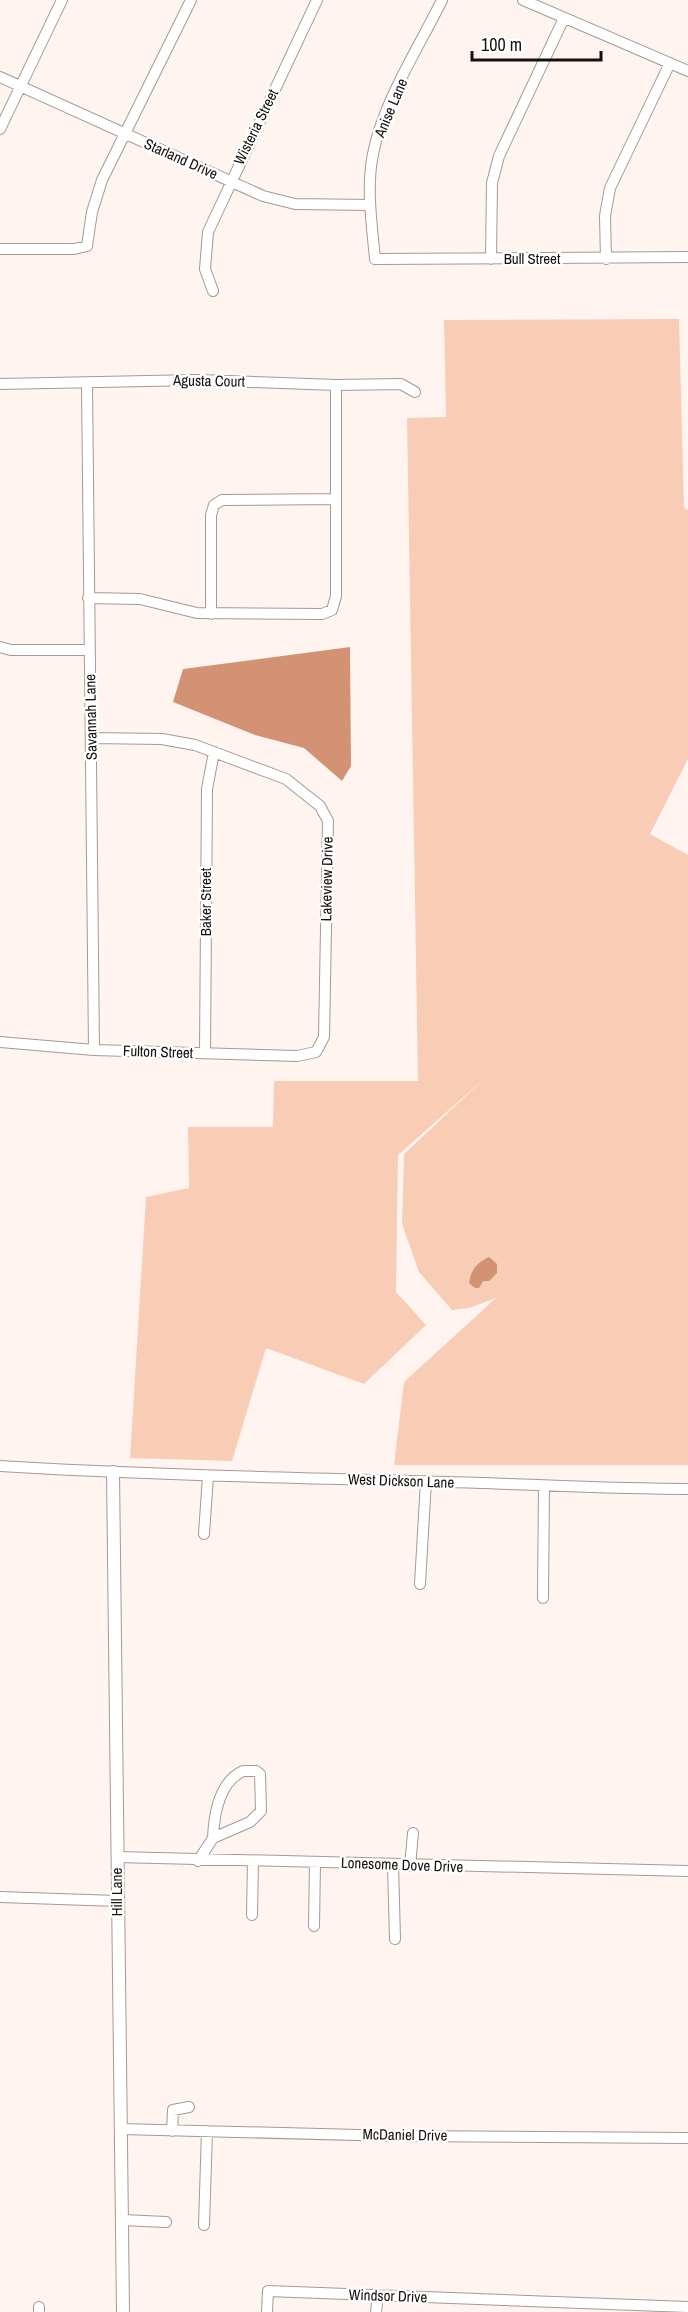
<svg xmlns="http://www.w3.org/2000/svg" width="688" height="2312" font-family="'Archivo Narrow',sans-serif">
	<rect width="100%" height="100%" fill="#fff4ef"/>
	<path fill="#f9ccb6" d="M679,319L684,508L688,510V759L650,834L688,855V1465H394L404,1382L496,1298L469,1308L452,1310L419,1272L402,1224L404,1154L484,1079L398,1155L396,1292L426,1325L364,1384L266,1348L232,1461L130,1458L146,1197L189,1188L188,1127H273L274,1081H418L407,418L446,417L444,320Z"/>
	<path fill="#d29273" d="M350,647L351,766L342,781L304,748L255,735L173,702L183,669Z
		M489,1257L497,1264V1273L489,1281H483L479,1288H475L469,1283C471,1269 477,1263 489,1257Z"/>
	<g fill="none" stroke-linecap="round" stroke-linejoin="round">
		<defs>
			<path id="minor" d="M442,0C419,47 383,102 373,154C366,188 372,225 375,259L688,257
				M523,0L688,71
				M0,77L263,196L295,204L370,205
				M0,129L62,0
				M0,249H74L87,246L92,212L102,180L191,0
				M491,259L492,183L499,156L564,18
				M606,259L605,216L610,188L670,63
				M213,291L205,269L208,232L317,0
				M87,383L94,1050
				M0,384L197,380L336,385L401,384L415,392
				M88,598L140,599L197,613L322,614L332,610L336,596V385
				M211,614V515L214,505L222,500L336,499
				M0,647L11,650H89
				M0,1042L94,1050L297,1056L316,1052L324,1037L328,821L320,806L286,779L195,745L162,739L91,738
				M205,1053L207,789L214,752
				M0,1466C149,1475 299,1478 448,1482C528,1484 608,1489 688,1489
				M204,1534L208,1476
				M420,1584L426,1481
				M543,1598L544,1486
				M243,1771H256L260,1774L261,1811L250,1822L213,1838C214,1814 219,1782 243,1771Z
				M117,1857L688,1871
				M198,1861L213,1838
				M393,1864L395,1939
				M410,1866L413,1833
				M0,1897L117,1901
				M252,1915L253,1861
				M314,1926L315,1863
				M121,2129L397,2136L688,2138
				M172,2131L173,2110L189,2107
				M122,2220L166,2222
				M204,2225L207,2131
				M39,2312V2307
				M267,2312L268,2291L688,2307
				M376,2312L378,2295"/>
			<path id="tertiary" d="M113,1472L123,2312"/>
		</defs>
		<use href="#minor" stroke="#a59993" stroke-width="12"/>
		<use href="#tertiary" stroke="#a59993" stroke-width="14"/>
		<use href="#minor" stroke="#fff" stroke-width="10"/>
		<use href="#tertiary" stroke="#fff" stroke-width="12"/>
	</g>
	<g text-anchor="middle" stroke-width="5" stroke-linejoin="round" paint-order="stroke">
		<g font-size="15" fill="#16110f" stroke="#fff">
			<text transform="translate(391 108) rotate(-67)" y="5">Anise Lane</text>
			<text transform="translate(256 127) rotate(-64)" y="5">Wisteria Street</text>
			<text transform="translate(181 159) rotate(24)" y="5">Starland Drive</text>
			<text x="532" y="264">Bull Street</text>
			<text transform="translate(209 381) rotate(1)" y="5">Agusta Court</text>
			<text transform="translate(91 717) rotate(-91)" y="5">Savannah Lane</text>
			<text transform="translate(327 879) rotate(-89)" y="5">Lakeview Drive</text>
			<text transform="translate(206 902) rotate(-90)" y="5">Baker Street</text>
			<text transform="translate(158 1052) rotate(2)" y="5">Fulton Street</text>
			<text transform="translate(401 1481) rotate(2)" y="5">West Dickson Lane</text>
			<text transform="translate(402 1865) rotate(2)" y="5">Lonesome Dove Drive</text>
			<text transform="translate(117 1892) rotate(-90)" y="5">Hill Lane</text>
			<text transform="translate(405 2135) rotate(1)" y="5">McDaniel Drive</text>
			<text transform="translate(388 2296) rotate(2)" y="5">Windsor Drive</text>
		</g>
	</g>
	<path d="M472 51v9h129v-9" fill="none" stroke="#16110f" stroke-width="3"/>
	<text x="481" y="51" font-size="18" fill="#16110f" stroke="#ffffff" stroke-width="4.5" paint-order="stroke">100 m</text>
</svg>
